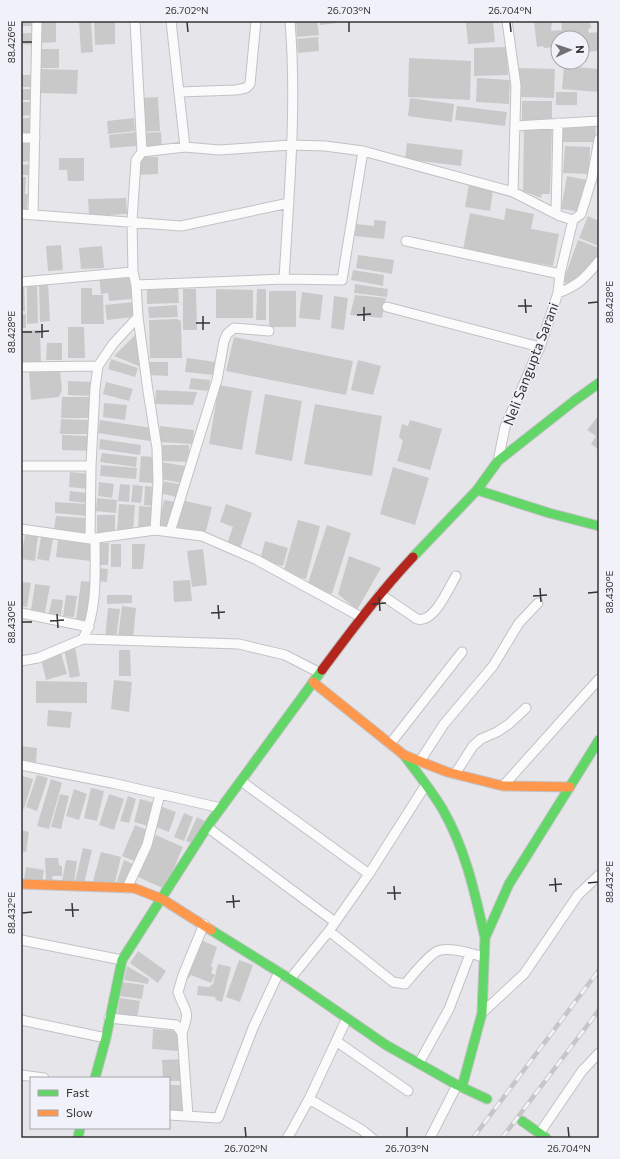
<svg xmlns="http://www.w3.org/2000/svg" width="620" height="1159" font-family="Commissioner,sans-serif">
	<rect width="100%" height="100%" fill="#e6e6ea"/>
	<path fill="#cac9ca" d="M21,21H33V26H21Z
		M41,21H56V42L42,43Z
		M79,21H91L93,52L81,53Z
		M94,21H115V44L95,45Z
		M317,21L319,35L297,37L296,22Z
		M320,21H337V23L320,25Z
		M493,21L495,42L468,44L466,23Z
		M534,21H552L551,31L562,30L561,21H590L591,28L588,29L589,33L599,32V51L582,52V38H558L557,40V47L544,48L543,46L537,47Z
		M21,33H34V45L21,44Z
		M318,37L319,51L298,53L297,39Z
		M507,47L508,75L474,76V48Z
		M41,49H59V68H41Z
		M409,58L471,61L470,100L408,97Z
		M564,66L599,69V92L562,89Z
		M519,68L555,69L554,98L519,97Z
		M41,69L78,70L77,94L41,93Z
		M21,75H33V87H21Z
		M477,78L510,80L509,104L476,102Z
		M21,89H32L33,100H21Z
		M556,92H577V105H556Z
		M158,97L160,131L142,132L140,98Z
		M410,98L454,104L452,122L408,116Z
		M522,101H552V120H522Z
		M21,102H32V115L21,116Z
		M457,106L507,112L505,126L455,120Z
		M21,118H31V135H21Z
		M134,118L135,131L108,134L107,121Z
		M562,125H596L595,142H562Z
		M524,128H552L550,194H542L541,198L523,191Z
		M136,132L137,146L110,148L109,135Z
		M161,132L162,148L143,149L142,133Z
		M31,140L33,161L21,162V141Z
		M407,143L463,150L461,166L405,159Z
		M565,146L590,147L589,174L563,173Z
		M140,157H158V174L139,175Z
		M59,158H84V181H68L67,170H59Z
		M32,164L33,175H21V165Z
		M567,176L587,180L581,212L561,209Z
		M21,177H26L25,194H28L27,209H21Z
		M469,184L485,187L484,190L493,191L490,211L465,207Z
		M126,198L127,214L89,216L88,199Z
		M506,208L534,214L531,229L559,234L553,266L463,250L470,213L504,220Z
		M588,216L599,221V246L579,238Z
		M374,220L386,221L384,239L355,236L356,224L374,226Z
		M578,240L599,248V254L572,285L563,282Z
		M61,245L63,270L48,271L46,246Z
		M102,246L104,268L81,269L79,248Z
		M358,255L394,260L392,274L356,268Z
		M353,270L384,275L383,286L351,280Z
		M131,274L133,299L109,301L108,293L101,294L99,276Z
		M39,282H48L50,321L40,322Z
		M21,283H24L25,311H21Z
		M27,283H37L38,323L27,324Z
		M355,284L388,289L387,297L354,293Z
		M178,287L179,303L147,304V289Z
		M81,288H92V295H103L104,324H81Z
		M183,289H196L197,330H183Z
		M216,289L253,290V318H216Z
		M257,289H266V320H256Z
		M269,291H296V327H269Z
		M302,292L323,295L320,320L299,318Z
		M355,295L386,298L382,318L350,315Z
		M334,296L348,298L344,330L331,328Z
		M133,302L134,317L107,320L105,305Z
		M177,305L178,317L149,318L148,307Z
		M26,314V328H21V315Z
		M177,319L181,321L182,358H150L149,320Z
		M68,327H84L85,358H68Z
		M40,330L41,364H21V331Z
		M136,334L141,367L114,356Z
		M234,337L353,361L346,395L226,371Z
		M47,343H62V360H46Z
		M187,358L216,362L214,375L185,372Z
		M111,359L138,368L135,377L108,369Z
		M358,360L381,366L373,395L351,390Z
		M149,362H168V376L149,375Z
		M60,370L62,390L59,397L31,400L29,372Z
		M191,378L210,380L209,391L189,389Z
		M68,381L94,382L93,396L68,395Z
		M106,382L133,389L129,401L103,394Z
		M219,385L252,391L242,450L209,444Z
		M156,390L197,392L193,405L155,404Z
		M265,394L302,401L292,461L255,454Z
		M62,397H90V418H61Z
		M104,403L127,405L125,420L103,417Z
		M315,404L382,416L372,476L304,464Z
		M599,415V450L591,444L596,436L587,430Z
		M61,419L90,420V434H60Z
		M100,420L152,428L150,441L98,433Z
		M410,420L442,429L430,470L397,461L403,441L399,437L402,424L408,426Z
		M160,426L194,430L193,444L158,442Z
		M62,435L90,436V451L62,450Z
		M100,439L141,445L140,455L99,449Z
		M162,445H189V462L162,461Z
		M102,453L137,457L136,467L100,462Z
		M141,456L154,457L153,483L139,482Z
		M161,462L185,466L183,483L159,479Z
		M101,465L137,468L136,479L100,476Z
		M393,467L429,478L415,525L380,514Z
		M70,472L90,474L89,489L69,487Z
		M161,481L179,484L176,497L160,493Z
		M99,482L114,484L112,498L98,496Z
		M120,484L130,485L129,502L118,501Z
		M133,485L143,486L141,503L131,502Z
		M145,486L155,487L154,506L144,505Z
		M70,491L89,493L88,503L69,501Z
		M97,498L117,500L116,513L96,511Z
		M164,500L176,502L170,530L158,527Z
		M181,500L212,507L205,535L173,530Z
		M55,502L88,504L87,516L55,513Z
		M119,504L135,505L133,532L117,530Z
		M226,504L252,513L240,549L227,544L233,527L220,522Z
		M139,506L153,507L152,529L138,528Z
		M97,515H115V533H97Z
		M56,516L86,518L85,533L54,530Z
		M298,520L320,526L306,579L283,573Z
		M327,525L351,533L332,594L307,586Z
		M25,534L38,536L35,561L21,559Z
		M41,537L53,539L49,561L37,559Z
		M58,540L92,544L91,561L56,557Z
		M265,541L288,548L283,566L260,560Z
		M99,543H109L108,565H99Z
		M111,544H121V567H111Z
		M132,544H145L143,569H132Z
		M203,549L207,585L192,587L187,551Z
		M349,556L381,568L357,610L338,594Z
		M98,568L108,569L107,582L96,581Z
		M190,580L192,601L174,602L173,581Z
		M81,581L92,582L87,621L76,620Z
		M21,582L31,583L27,607L21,606Z
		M35,584L50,586L45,612L31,610Z
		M66,595L77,596L74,617L63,616Z
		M107,595H132V603L107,604Z
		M52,599L63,600L61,615L49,613Z
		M122,606L136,608L133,639L118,637Z
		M108,608L120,609L116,639L105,638Z
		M75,647L80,676L70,678L64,649Z
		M119,650H130L131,676H119Z
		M61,653L67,674L46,680L41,659Z
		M114,680L132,682L129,712L111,709Z
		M36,681L87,682V703H36Z
		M48,710L72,712L70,728L47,726Z
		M21,746L37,748L36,762L21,760Z
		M37,775L48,778L37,811L26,807Z
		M22,776L33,779L24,809L21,808Z
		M51,779L62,783L49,829L37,826Z
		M91,788L104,791L97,821L84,818Z
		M74,789L87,794L79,820L66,816Z
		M60,794L69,796L61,829L51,827Z
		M109,794L124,799L114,830L99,825Z
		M128,796L136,799L129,823L120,821Z
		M140,799L155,803L148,826L134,822Z
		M160,806L176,812L169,832L153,826Z
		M184,813L193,817L184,841L174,837Z
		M197,817L205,821L191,843L186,841Z
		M135,825L150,831L137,862L122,856Z
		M21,830L29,832L26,852L21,851Z
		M156,835L183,847L165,889L138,877Z
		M83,848L92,850L84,884L75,882Z
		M101,852L121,857L114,886L93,881Z
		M45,858H58L59,865L62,866V876H52L53,881H46Z
		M66,860L77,861L74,883L62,881Z
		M124,860L133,864L126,884L117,881Z
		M26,867L44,870L42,882L24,880Z
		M199,939L217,947L211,966L213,968L211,973L215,975L211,983L191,975L189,978L184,976Z
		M138,951L166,971L158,983L130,963Z
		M239,960L253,965L240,1002L226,997Z
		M218,964L231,967L222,1002L216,1000L215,997L197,995L198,986L209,987L213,984Z
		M127,966L149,979L148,984L124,980Z
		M122,982L144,985L142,999L120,996Z
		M120,998L140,1001L137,1019L117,1016Z
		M153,1029L179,1031L178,1051L152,1049Z
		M183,1059V1081H169V1078H163L162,1060Z
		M169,1085H185L184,1114L169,1113Z"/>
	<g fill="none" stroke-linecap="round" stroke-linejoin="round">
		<defs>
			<path id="street" d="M135,21L142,152
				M171,21L185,147
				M507,21L516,86L513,192
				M179,92L236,90L246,88L250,84L256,21
				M515,126L599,121
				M21,138H35
				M21,214L181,226L289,203
				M33,214L37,21
				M556,214L558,123
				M406,241L560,274
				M284,279C289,193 297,107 290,21
				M21,282L133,272
				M136,285L284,279L342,280L363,151
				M558,293C578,286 586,277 599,261
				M387,307L540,347
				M21,367L98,366
				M498,461L505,427L540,347L558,293L560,274L573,220
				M21,466H91
				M21,529L90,539L155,530L202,536L257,560L361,617
				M155,530L158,482L157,448L148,391L138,317L136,285L133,272L132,221L136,160L142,152L185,147L219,150L292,145L325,146L363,151L513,192L560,216L573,220L581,214L592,178L599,139
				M170,532L217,380L224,341L227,334L234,328L269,331
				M90,539L91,466L95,388L98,366L113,344L138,317
				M380,594L417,619C434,624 448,589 456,576
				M21,613L89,627
				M83,639L239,644L285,655L320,673
				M21,661L38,658L83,639C98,610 95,570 95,538
				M390,744L462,652
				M420,761L444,724L493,666L519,623L538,603
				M21,765L112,783L221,808
				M455,774L473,746L481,739L497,732L509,724L526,708
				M241,781L369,874
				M503,786L599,679
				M207,827L335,922
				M127,888L147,845L160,794
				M329,931L393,982L405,984C412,976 429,954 438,951C449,946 472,954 484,957
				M21,940L122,960
				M290,979L329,931L369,874L425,786
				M482,1013L524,974L578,895L599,875
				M109,1018L176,1025L182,1033L188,1116
				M21,1020L106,1038
				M182,1033C191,1008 185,1013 178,992L183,975L204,924
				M336,1041L408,1091
				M419,1063L449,1009L470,954
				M21,1075L44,1078
				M309,1099L362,1130L372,1138
				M169,1115L218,1118L219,1116L253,1028L279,972
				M539,1134L582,1071L599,1053
				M287,1138L291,1132L309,1099L347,1018
				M430,1138L457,1085"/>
			<path id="fast" d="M477,490L549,513L599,526
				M413,557L477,490L498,461L574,401L599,383
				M404,755C417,773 432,791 443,810C466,850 475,894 485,938
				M211,930L290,979L386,1045L457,1085L487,1099
				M95,1078L106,1038L122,960L207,827L322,670
				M462,1087L482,1013L485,938L509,884L599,740
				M522,1121L546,1138
				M78,1138L80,1128"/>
			<path id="slow" d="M313,682L404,755L447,772L503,786L570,787
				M21,884L134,888L162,899L211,930"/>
			<path id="jam" d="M322,670C351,631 380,592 413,557"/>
		</defs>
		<use href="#street" stroke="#c2c2c5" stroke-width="11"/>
		<use href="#fast" stroke="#c2c2c5" stroke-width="11"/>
		<use href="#slow" stroke="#c2c2c5" stroke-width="11"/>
		<use href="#jam" stroke="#c2c2c5" stroke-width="11"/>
		<use href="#street" stroke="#fbfbfc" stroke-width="9"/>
		<use href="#fast" stroke="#63d668" stroke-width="9"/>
		<use href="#slow" stroke="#ff974d" stroke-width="9"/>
		<use href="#jam" stroke="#b3261e" stroke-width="9"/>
		<defs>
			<path id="rail" d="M473,1138L599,970
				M502,1138L599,1010"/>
		</defs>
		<use href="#rail" stroke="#c6c6c6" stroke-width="4.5"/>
		<use href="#rail" stroke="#f1f1f9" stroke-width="3" stroke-dasharray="9" stroke-linecap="butt"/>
	</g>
	<path fill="none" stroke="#343437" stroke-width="1.5" d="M187,22L188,32M349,22V32M510,22L511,32M22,42H32M525,299L526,313M588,303L598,302M518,306H532M364,307V321M357,315L371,314M203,316V330M196,323H210M42,324V338M22,332H32M35,332L49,331M540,588L541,602M588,593L598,592M533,596L547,595M379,597L380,611M372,604L386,603M218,605L219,619M211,613L225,612M57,614L58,628M50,621L64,620M22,622H32M555,878L556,892M588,883L598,882M549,885L562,884M394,886L395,900M387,893H401M233,895L234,908M226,902L240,901M72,903L73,917M65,910H79M22,913L32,912M245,1127L246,1137M407,1127V1137M568,1127L569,1137"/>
	<g text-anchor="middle" stroke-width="3" stroke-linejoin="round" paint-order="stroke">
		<g font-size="14" fill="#343437" stroke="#f1f1f9">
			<text transform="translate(531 364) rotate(-69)" y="5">Neli Sangupta Sarani</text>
		</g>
	</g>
	<rect width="620" height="1159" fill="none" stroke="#f1f1f9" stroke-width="44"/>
	<rect x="30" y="1077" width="140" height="52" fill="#f1f1f9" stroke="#a5a5ab"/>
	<rect x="38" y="1090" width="20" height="6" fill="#63d668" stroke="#a5a5ab"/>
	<text x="66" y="1097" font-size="12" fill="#343437">Fast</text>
	<rect x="38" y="1110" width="20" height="6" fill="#ff974d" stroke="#a5a5ab"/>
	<text x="66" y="1117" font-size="12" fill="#343437">Slow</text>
	<g transform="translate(570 50) rotate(87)"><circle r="19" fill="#f1f1f9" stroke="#a5a5ab"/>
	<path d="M0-3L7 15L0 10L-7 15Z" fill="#727276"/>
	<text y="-6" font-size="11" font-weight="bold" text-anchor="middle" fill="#343437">N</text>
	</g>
	<rect x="22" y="22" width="576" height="1115" fill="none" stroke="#343437" stroke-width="1.5"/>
	<g font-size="10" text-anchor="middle" fill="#343437">
		<text x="187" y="14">26.702°N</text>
		<text x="349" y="14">26.703°N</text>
		<text x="510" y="14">26.704°N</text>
		<text transform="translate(11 42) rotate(-90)" y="4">88.426°E</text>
		<text transform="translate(609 302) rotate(-90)" y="4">88.428°E</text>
		<text transform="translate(11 332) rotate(-90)" y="4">88.428°E</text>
		<text transform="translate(609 592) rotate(-90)" y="4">88.430°E</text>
		<text transform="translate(11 622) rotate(-90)" y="4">88.430°E</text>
		<text transform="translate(609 882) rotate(-90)" y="4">88.432°E</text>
		<text transform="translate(11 913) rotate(-90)" y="4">88.432°E</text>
		<text x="246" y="1152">26.702°N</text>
		<text x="407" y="1152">26.703°N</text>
		<text x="569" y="1152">26.704°N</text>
	</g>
</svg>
